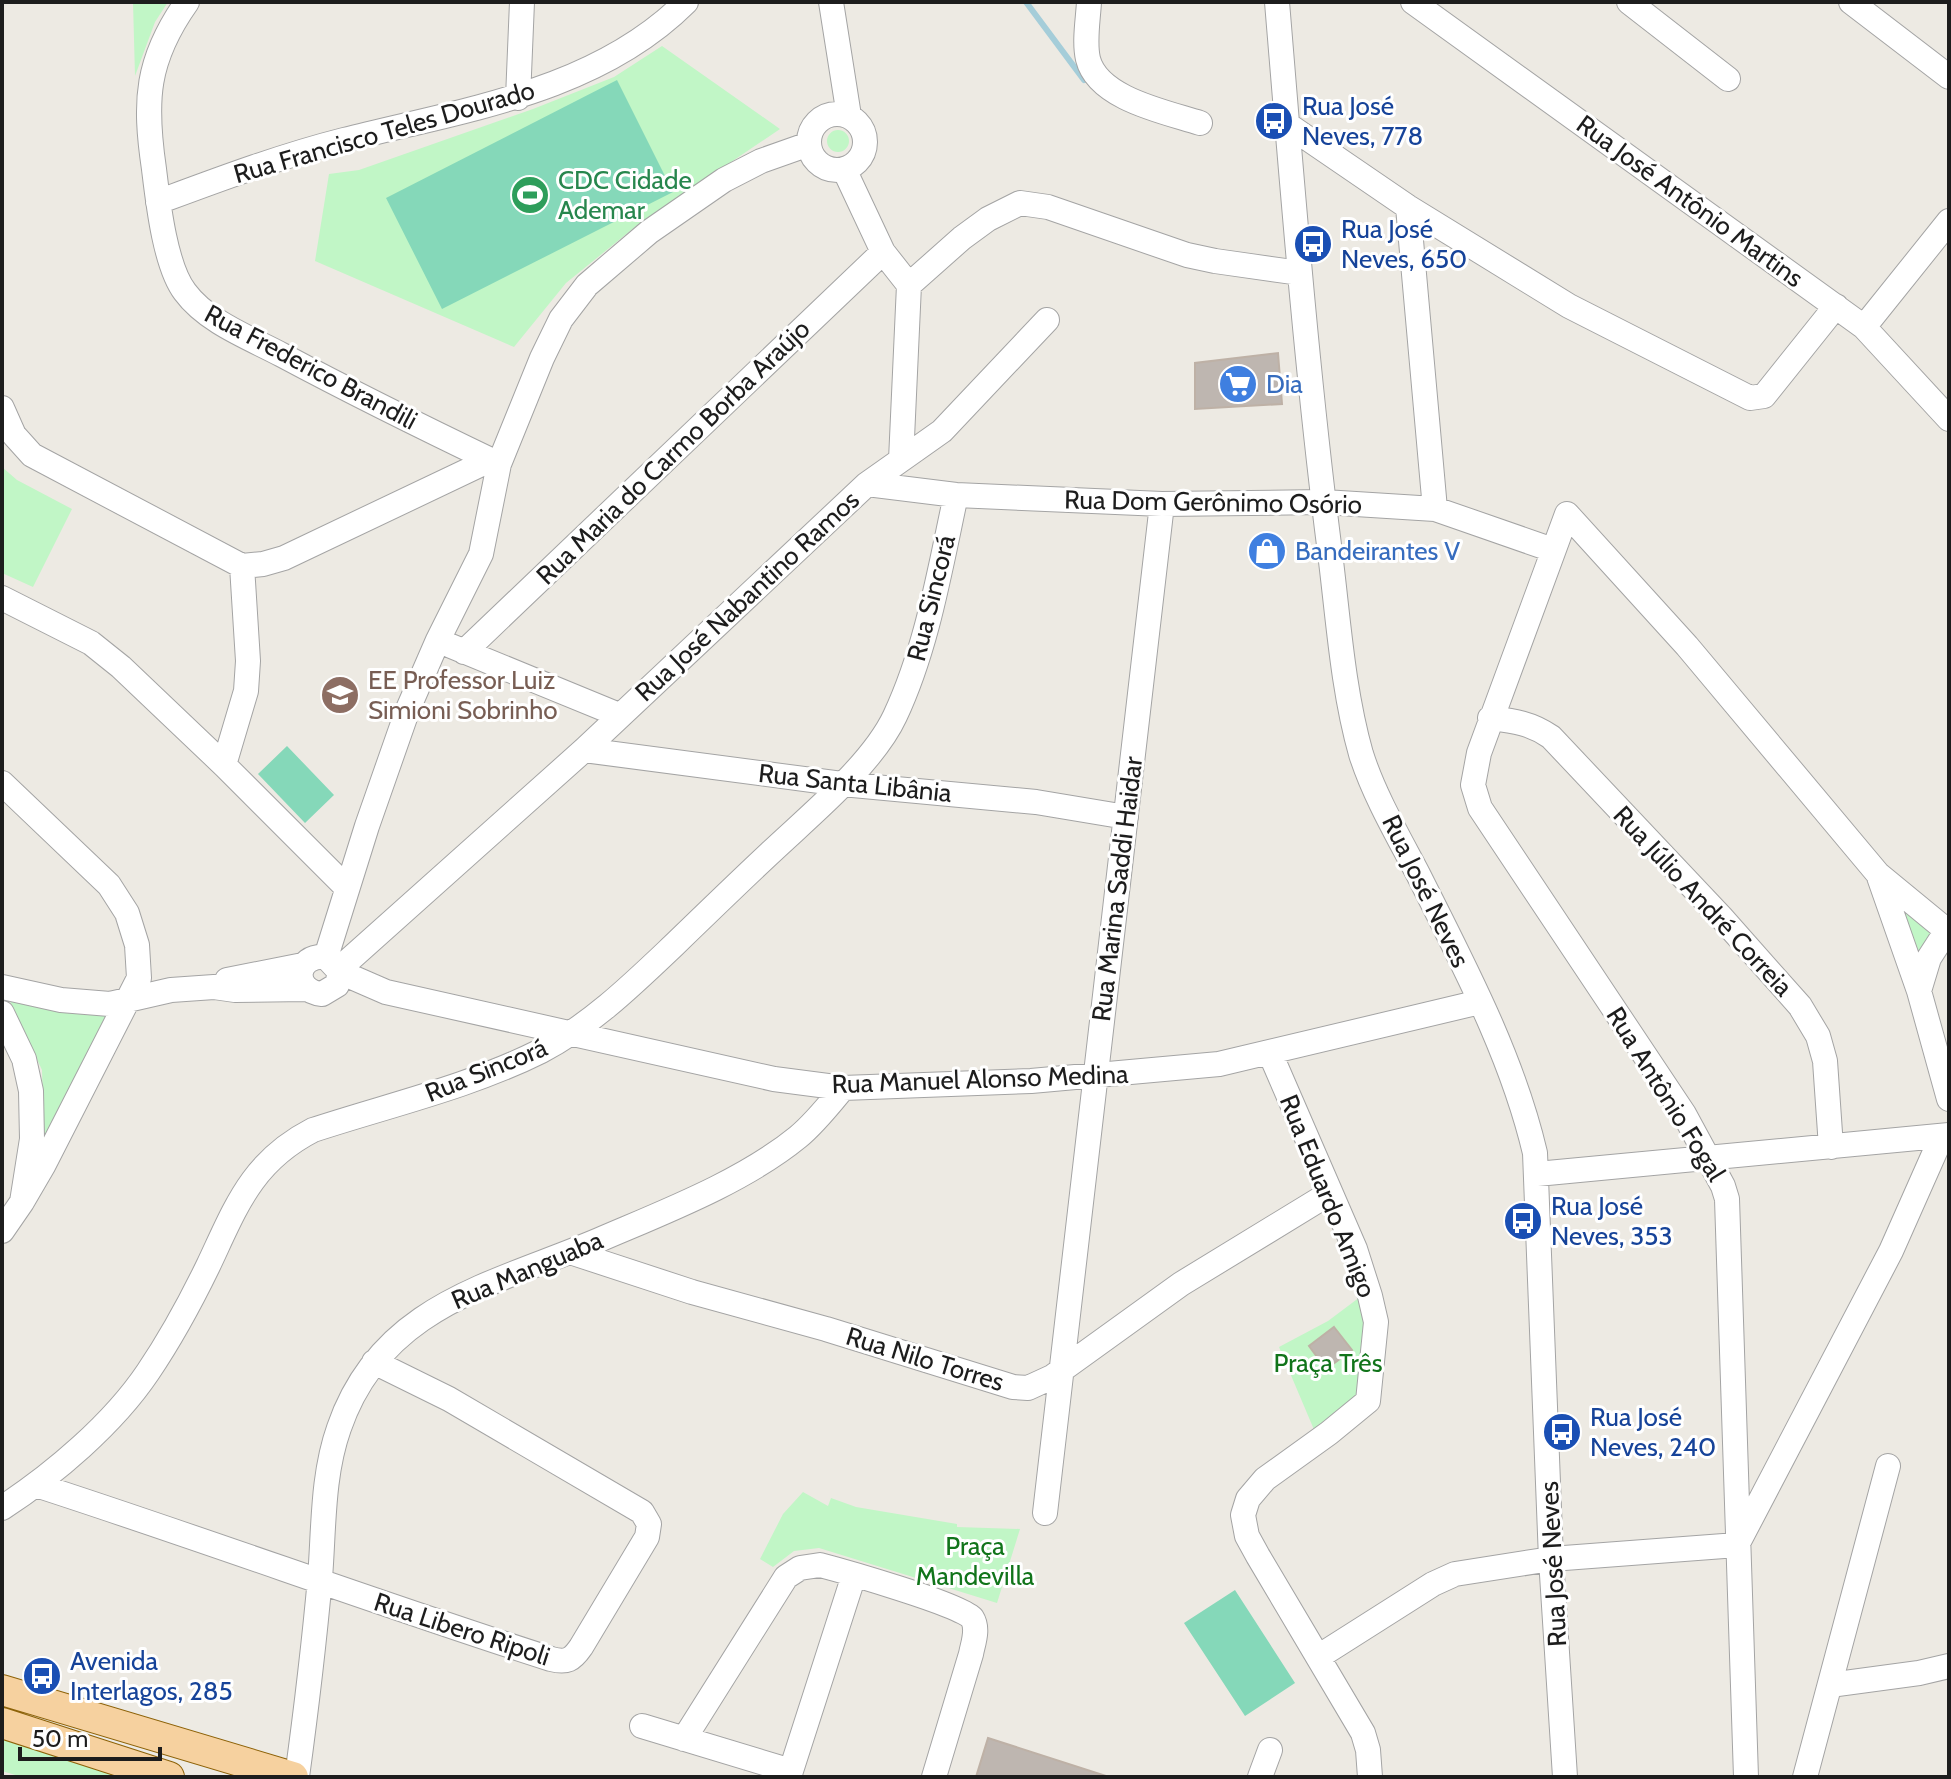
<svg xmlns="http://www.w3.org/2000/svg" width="1951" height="1779" font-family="Cabin,sans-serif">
	<rect width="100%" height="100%" fill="#edeae3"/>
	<path fill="#c1f6c6" d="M133,2H168L155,22L135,76Z
		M662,46L780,129L635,227L566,283L514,347L315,261L329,174L359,170L533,109L614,77Z
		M827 141a11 11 0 1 1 22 0a11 11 0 1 1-22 0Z
		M2,467L17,480L72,509L33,587L2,573Z
		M1895,896L1932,930L1917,960Z
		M8,997L117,1008L87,1053L44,1142L42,1070Z
		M1360,1297L1367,1321L1363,1390L1315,1432L1279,1347L1328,1321Z
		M803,1492L828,1506L831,1498L856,1507L957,1524V1527L1020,1529L997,1603L819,1548L794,1551L773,1567L760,1559L783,1514Z
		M2,1734L129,1777H22L2,1771Z"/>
	<path fill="#85d8b9" d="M617,80L673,192L442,309L386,198Z
		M287,746L334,795L305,823L258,774Z
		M1235,1590L1295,1683L1245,1716L1184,1623Z"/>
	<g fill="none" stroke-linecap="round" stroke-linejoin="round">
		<path stroke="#a5cdd9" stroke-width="6" d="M1026,2L1084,80"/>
	</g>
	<path fill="#beb6b0" stroke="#beb1a6" stroke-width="2" d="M1278,353L1282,404L1195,409V363Z
		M1334,1327L1352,1350L1326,1369L1309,1346Z
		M988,1738L1109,1777H976Z"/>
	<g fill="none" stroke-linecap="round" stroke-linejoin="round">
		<defs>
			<path id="minor" d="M187,2C146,60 144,101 154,169C158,202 165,266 185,292C207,322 250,338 282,355C353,393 426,429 499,464
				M831,2L849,116
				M1089,2C1088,20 1084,42 1088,59C1098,99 1166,112 1200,123
				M1277,2C1292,183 1306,364 1329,545C1338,614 1342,687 1361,754C1374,795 1398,836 1418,874C1463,964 1512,1055 1535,1153L1551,1559L1565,1777
				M1413,2L1864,327L1949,419
				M1629,2L1728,79
				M1851,2L1949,77
				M518,98L522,2
				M809 142a28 28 0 1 1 56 0a28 28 0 1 1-56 0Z
				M1288,125L1408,207L1569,306L1750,398L1764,396L1836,306
				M158,202C220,179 281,156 344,140C462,110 596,92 686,2
				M1408,207L1435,509
				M909,285L962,238L988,219L1020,203L1048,207L1187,255L1215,261L1300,273
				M1864,327L1949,221
				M2,408L14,435L32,455L242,566L263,564L284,558L490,460
				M901,460L942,431L1047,320
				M867,484L956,495L1162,504L1324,502L1435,509L1553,550
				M2,598L91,643L121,667L224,765L347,888
				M451,646L619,715
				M464,652L883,252
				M1490,718C1514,721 1531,723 1551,737L1721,917L1800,1006L1818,1036L1825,1061L1831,1147
				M584,750L842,784L1036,802L1126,817
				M224,765L246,691L248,661L242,566
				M2,783L109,885L127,913L137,945L139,978L43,1166L22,1202
				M1878,874L1919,991L1949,1099
				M326,957L367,826L408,709L438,640L481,554L499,464L542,358L561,319L587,285L649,232L724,180L761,161L809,144
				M339,969L584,750L867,484L901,460L909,285L883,252L844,169
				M340,972L337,985L322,994C291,991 295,954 326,957L340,972L386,992L774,1079L843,1088L1031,1081L1219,1064L1480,1002
				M227,980L303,965
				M2,987L61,1000L110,1004L171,990L214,987L235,990L306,989
				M1919,991L1929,958L1949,927
				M2,1013L24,1059L31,1091L32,1139L22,1202L2,1231
				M1270,1053L1355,1249L1370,1296L1376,1322L1368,1401L1329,1433L1265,1479L1248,1499L1243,1515L1247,1536L1258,1556L1363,1733L1368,1750L1370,1777
				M1537,1174L1949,1135
				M570,1252L692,1292L826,1329L1013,1387L1028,1388L1052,1377L1181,1284L1330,1193
				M36,1485C209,1541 379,1604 551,1659C567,1663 572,1660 581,1647L647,1537L649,1524L642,1512L449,1399L374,1362
				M2,1508C54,1474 113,1424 148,1372C171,1338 190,1303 208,1266C236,1207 251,1162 313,1130C389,1105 469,1087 541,1051C591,1025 633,984 673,946C705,915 737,884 769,854C809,816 872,765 895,716C927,648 940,569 956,495
				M1045,1513L1162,504
				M1318,1657L1433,1584L1455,1574L1551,1559L1737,1545L1891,1251L1942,1136
				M1830,1685L1919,1673L1949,1666
				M642,1726L791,1771
				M684,1739L786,1577L800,1568L820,1565C843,1571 962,1605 972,1618C979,1629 973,1643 971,1654L934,1777
				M297,1777C306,1711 314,1644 320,1578C324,1528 322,1476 339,1428C381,1305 493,1285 599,1240C664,1212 743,1182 798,1137C815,1123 829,1105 843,1088
				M789,1777L854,1575
				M1260,1777L1270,1750
				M1746,1777L1727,1199L1723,1186L1684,1114L1480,808L1473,785L1479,753L1567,514L1687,646L1878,874L1946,930
				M1805,1777L1888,1466"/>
			<path id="major" d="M2,1690L293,1777
				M2,1723L169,1777"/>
		</defs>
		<use href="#minor" stroke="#a4a4a4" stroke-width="26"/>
		<use href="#major" stroke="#8d6208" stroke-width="32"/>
		<use href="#minor" stroke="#fff" stroke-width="24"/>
		<use href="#major" stroke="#f6d19f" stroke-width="30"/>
	</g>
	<defs>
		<symbol id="bus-disc" viewBox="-11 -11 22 22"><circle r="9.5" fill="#1a4fb4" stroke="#fff"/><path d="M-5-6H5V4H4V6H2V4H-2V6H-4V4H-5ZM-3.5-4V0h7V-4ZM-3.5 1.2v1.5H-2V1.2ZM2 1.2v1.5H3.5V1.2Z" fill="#fff"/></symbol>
		<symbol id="stadium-disc" viewBox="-11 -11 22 22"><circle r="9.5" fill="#2e9e5b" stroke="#fff"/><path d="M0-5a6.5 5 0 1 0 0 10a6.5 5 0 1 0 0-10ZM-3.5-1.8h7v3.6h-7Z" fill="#fff"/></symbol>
		<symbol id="supermarket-disc" viewBox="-11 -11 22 22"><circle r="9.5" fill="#3f7fe0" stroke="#fff"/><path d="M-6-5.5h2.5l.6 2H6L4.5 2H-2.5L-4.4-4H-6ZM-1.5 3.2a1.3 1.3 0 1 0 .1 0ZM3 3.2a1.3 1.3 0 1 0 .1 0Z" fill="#fff"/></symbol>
		<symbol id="shop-disc" viewBox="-11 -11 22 22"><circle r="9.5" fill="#3f7fe0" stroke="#fff"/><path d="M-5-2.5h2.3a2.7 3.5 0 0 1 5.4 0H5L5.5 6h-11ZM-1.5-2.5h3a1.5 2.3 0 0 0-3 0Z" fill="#fff"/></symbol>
		<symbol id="school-disc" viewBox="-11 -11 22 22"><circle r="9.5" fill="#8d6e63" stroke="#fff"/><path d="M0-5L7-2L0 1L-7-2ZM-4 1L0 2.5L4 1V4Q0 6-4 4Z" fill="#fff"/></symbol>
	</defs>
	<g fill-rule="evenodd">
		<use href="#bus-disc" x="1252" y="99" width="44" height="44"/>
		<use href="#stadium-disc" x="508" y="173" width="44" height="44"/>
		<use href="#bus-disc" x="1291" y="222" width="44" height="44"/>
		<use href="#supermarket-disc" x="1216" y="362" width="44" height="44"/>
		<use href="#shop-disc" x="1245" y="529" width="44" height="44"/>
		<use href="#school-disc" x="318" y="673" width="44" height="44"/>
		<use href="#bus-disc" x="1501" y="1199" width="44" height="44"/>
		<use href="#bus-disc" x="1540" y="1410" width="44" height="44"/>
		<use href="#bus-disc" x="20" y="1654" width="44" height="44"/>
	</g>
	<g text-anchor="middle" stroke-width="6" stroke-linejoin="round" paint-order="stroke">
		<g font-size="26" fill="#164399" stroke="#fff" text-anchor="start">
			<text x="1302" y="115">Rua José<tspan x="1302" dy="30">Neves, 778</tspan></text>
			<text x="1341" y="238">Rua José<tspan x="1341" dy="30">Neves, 650</tspan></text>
			<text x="1551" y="1215">Rua José<tspan x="1551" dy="30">Neves, 353</tspan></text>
			<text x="1590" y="1426">Rua José<tspan x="1590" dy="30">Neves, 240</tspan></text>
			<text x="70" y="1670">Avenida<tspan x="70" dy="30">Interlagos, 285</tspan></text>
		</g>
		<g font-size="26" fill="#1d1d1d" stroke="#fff">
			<text transform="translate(384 132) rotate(-16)" y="9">Rua Francisco Teles Dourado</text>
			<text transform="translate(1690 201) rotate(36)" y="9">Rua José Antônio Martins</text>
			<text transform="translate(311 367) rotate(28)" y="9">Rua Frederico Brandili</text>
			<text transform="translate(673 452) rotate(-44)" y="9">Rua Maria do Carmo Borba Araújo</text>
			<text transform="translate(1213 502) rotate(1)" y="9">Rua Dom Gerônimo Osório</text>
			<text transform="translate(747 596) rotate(-43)" y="9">Rua José Nabantino Ramos</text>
			<text transform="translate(931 598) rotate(-76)" y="9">Rua Sincorá</text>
			<text transform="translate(855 783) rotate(6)" y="9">Rua Santa Libânia</text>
			<text transform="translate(1117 889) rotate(-83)" y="9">Rua Marina Saddi Haidar</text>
			<text transform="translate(1426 891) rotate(64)" y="9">Rua José Neves</text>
			<text transform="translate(1703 901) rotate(47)" y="9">Rua Júlio André Correia</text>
			<text transform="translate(486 1070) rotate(-22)" y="9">Rua Sincorá</text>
			<text transform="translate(980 1079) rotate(-2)" y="9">Rua Manuel Alonso Medina</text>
			<text transform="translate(1666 1094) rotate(58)" y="9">Rua Antônio Fogal</text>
			<text transform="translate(1328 1196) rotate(68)" y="9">Rua Eduardo Amigo</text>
			<text transform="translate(527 1270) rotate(-23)" y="9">Rua Manguaba</text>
			<text transform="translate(925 1359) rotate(17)" y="9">Rua Nilo Torres</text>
			<text transform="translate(1553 1564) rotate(-93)" y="9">Rua José Neves</text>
			<text transform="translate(462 1629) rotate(18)" y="9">Rua Libero Ripoli</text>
		</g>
		<g font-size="26" fill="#27864d" stroke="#fff" text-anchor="start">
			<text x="558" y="189">CDC Cidade<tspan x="558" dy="30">Ademar</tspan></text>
		</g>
		<g font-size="26" fill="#366cbe" stroke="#fff" text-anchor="start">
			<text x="1266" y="393">Dia</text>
			<text x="1295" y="560">Bandeirantes V</text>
		</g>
		<g font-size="26" fill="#785e54" stroke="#fff" text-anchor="start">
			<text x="368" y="689">EE Professor Luiz<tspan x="368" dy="30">Simioni Sobrinho</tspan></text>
		</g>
		<g font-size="26" fill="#11741a" stroke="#fff">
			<text x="1328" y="1372">Praça Três</text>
			<text x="975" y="1555">Praça<tspan x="975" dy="30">Mandevilla</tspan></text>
		</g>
	</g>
	<rect width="1951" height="1779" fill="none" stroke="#1d1d1d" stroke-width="8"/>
	<path d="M20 1747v12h140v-12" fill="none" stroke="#1d1d1d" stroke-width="4"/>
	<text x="32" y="1747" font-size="24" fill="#1d1d1d" stroke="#ffffff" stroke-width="6" paint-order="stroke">50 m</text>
</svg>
